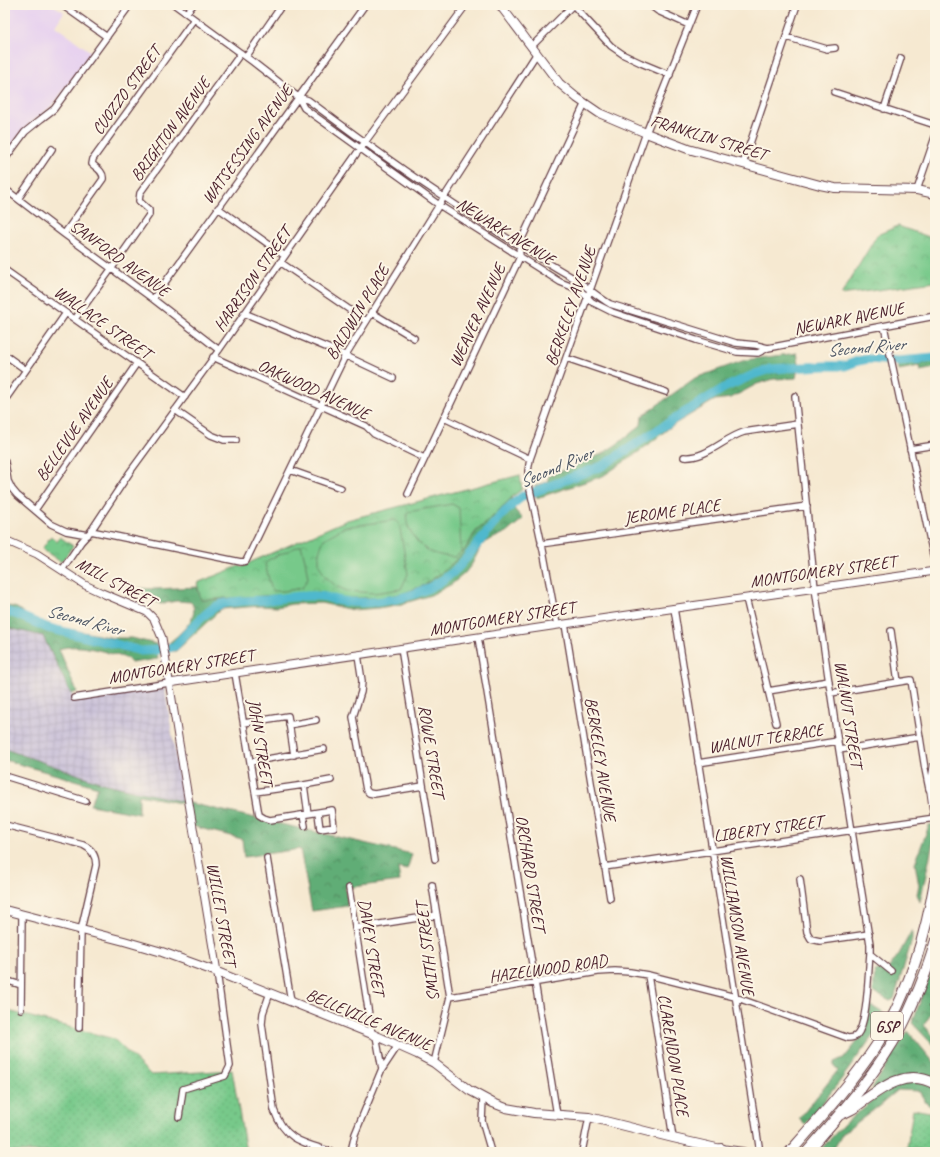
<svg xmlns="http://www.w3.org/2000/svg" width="940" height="1157" font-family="Caveat,sans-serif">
	<defs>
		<pattern id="industrial-grid" width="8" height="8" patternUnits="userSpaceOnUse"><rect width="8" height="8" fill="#c8bfd8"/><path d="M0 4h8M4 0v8" fill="none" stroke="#ada4ba"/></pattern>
		<pattern id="grass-dots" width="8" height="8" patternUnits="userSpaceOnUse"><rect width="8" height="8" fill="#77c98a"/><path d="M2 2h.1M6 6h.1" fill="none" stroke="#68ac77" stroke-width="1.8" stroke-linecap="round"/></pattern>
		<pattern id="forest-crowns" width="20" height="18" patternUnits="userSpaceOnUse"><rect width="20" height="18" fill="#61ad76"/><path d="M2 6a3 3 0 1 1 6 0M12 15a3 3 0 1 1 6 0" fill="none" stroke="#528c61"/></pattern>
		<pattern id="park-crowns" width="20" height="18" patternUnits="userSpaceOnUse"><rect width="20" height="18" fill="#77c98a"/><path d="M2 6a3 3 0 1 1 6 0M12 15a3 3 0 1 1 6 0" fill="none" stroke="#68ac77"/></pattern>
	</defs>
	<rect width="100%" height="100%" fill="#fcf5e5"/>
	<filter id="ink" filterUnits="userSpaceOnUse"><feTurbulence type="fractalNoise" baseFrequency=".025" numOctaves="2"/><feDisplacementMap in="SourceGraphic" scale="8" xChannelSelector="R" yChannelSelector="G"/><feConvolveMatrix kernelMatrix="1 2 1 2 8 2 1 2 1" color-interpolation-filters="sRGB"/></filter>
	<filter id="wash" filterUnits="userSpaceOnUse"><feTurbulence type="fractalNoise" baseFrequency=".012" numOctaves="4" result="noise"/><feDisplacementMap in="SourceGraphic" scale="16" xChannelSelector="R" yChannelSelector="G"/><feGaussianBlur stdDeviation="0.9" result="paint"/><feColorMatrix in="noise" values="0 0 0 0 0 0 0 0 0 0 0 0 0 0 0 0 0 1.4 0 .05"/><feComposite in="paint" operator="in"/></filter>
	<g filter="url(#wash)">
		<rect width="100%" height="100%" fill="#f6e9d1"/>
		<path fill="#e7d2ef" d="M5,5H53L64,12L55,26L91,52L53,105L27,126L5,153Z"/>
		<path fill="url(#industrial-grid)" d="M5,627L43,636L75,701L163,688L165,689L183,802L102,783L5,749Z"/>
		<path fill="url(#grass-dots)" stroke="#60745a" d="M5,1010L114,1039L151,1075L232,1070L246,1152H5Z
			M913,1109L935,1113V1143L933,1151L907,1148Z"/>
		<path fill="url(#forest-crowns)" stroke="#566650" d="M797,353L799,363L796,378L774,379L757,384L731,398L715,400L673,425L640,451L603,476L537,498L535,486L547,482L549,476L602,454L620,442L641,425L642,416L695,378L745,360Z
			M935,358V368L920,371L919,366L899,370L898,361Z
			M511,498L515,510L523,519L507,532L485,542L480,548L472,564L465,573L452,584L431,595L402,604L378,608L353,610L321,603L292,604L277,607L261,606L221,609L176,651H170L168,644C178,635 202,617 191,602L176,601L161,604L156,602L153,596L138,592L139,588L155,589L198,587L201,600L321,592L340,598L404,593L424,585L445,570L462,554L476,531L486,523Z
			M5,605L17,608L28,616L54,626L113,638H132L156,644L158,659L131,663L127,658C107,653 80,642 59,649L77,692L71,694L43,636L5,627Z
			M5,749L102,783L412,854L407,870L398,868L400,881L345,888L348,906L312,911L300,849L244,857L242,839L192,826L185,804L139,795V814L90,805L98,787L5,760Z
			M935,824L932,847L920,902L917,894L919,886L915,863L929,825Z
			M912,930V940L894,999L890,1001L873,992L875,971L887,970L899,954Z
			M935,962V984L929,1006L931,1014L924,1025L935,1038V1047L912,1023Z
			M870,1005L885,1014L880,1026L840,1081L805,1125L799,1119L838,1070L834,1066V1062L845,1057L865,1032Z
			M908,1031L935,1064V1082L920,1076L873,1091V1087Z
			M906,1082H921L935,1088V1109L926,1103L919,1091L898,1090L879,1106L843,1133L832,1152H818L845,1123L862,1109L885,1091Z"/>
		<path fill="url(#park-crowns)" stroke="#60745a" d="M898,226L935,239V282L841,295L877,235Z
			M520,475L522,489L511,498L486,523L476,531L462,554L445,570L424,585L404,593L379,598H340L321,592L201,600L197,583L239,566L243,567L251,562L347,520Z
			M51,536L57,542L60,537L73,546L62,561L61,562L42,549Z"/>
		<path fill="#77c98a" stroke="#60745a" d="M452,504L459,508L461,552L455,557C434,556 420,550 410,530C407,524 405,519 408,512Z
			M395,520L399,523L408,574L401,589L374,593L347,591L336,586L325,576L319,565V552L324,539L345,527Z
			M301,545L305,560L308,578L302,588L284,591H272L265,564L268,560Z"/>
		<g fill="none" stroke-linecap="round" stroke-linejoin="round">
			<path stroke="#4fb8cd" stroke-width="9" d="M5,611L18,615L48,628L115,644L141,651L158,650
				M169,648L175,646C184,636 207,609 219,605C233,600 252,601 267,600C284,598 301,595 318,596C326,596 334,600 342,601C365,605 395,601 417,593C433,587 450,577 462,563C482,541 498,514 523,496L602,466L682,414L724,388L755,374L770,369L824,366H845L858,361L868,359L898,361L935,358"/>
		</g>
	</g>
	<g filter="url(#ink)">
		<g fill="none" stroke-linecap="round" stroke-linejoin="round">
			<defs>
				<path id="minor" d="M62,5L107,37
					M175,5L253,62L298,97L304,108L439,205L560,282L570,286L583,293L592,302L612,312L696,340L737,352L758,353L768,348L935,316
					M573,5L611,46L624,55L641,63L670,75
					M650,5L658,11L689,25
					M186,13L193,5
					M786,37L827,49L835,48
					M531,47L573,5
					M246,57L282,5
					M834,92L935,125
					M298,97L308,100C352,133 397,167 444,197C486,226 531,253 575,279C587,287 597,296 610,304L736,343L756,345L768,348
					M884,109L901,58
					M5,159L25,132L41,119L54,109L130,5
					M743,164L797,5
					M5,189L64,234L153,299L219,350
					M917,190L935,137
					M18,199L52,149
					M218,208L285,256
					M64,234L103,179C104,172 97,168 92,164L93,159L194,19
					M280,262L366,321
					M5,270L185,397
					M153,299L365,5
					M371,312L414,338
					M244,313L340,353L393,378
					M75,319L112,268L149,215V210L139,201L140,193L241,53
					M884,326L935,564
					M5,355L26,370
					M213,357L366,426L374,434L424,458
					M566,358L666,392
					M5,400L66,313
					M175,410L211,435L224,440H236
					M444,418L530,459
					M910,449L935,445
					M684,457C706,459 724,438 744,432L798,424
					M5,462L8,481L12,489L17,495L51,524L66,531L88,535
					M290,470L341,488
					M408,494L520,257L519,245L585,103
					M35,510L137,363
					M91,531L241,562L246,561L345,356L439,205L537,53
					M541,544L807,506
					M62,570L81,542L91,531L130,472L219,350L357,153L466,5
					M746,598L776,723
					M674,608L759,1146L758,1152
					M565,624L610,898
					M557,625L543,550L529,485L528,471L530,459L646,133L697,5
					M891,631L898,682
					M478,637L557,1115
					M401,648L435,859
					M358,655L362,681L361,692L353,717L366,790L369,793L374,794L423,786
					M235,673L259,815L264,818L270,820L332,810L334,827L320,829L318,813
					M768,691L829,681
					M831,693L911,680L925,769L929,789
					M74,698L169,683
					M244,723L288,716L294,755
					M289,725L316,720
					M839,750L920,737
					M250,762L324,749
					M698,763L838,741
					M5,776L86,801
					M304,785L331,780
					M255,792L304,785L308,814
					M303,815L305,826
					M5,825L83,845C92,849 96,855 96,865L81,930L79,1028
					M267,858L291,1001
					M604,867L935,818
					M800,879L807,932L811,939L820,941L869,934
					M432,885L450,997L434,1063
					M349,888L372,1034
					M355,928L437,915
					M870,954L891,971
					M648,975L673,1138
					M5,980L21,985
					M270,993L263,1013L262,1024L274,1110C285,1141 304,1143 333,1152
					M450,997L598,972L615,971L630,972L648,975L735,997L848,1038C851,1038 854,1038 857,1035C868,1022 868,972 870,954V944L839,750L815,588L795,396
					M933,1005L935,1007
					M21,1009L22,915
					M376,1036L382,1069
					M483,1098L482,1121L491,1152
					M179,1117L183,1089L225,1076L230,1066L217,972
					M352,1152V1147L355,1134L381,1071L395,1050L398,1045
					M582,1152L589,1117"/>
				<path id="tertiary" d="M5,540L37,554L85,585L102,593L147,612L154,619L162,638L165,656L179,743L217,972
					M169,683L565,624L935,571"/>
				<path id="secondary" d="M500,5L559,83L577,98L599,113L646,133L688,149L820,185L835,188L917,190L935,194
					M935,763L931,789L935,818
					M5,910L124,941L162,952L217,972L372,1034L417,1054L434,1063L469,1090L493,1103L506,1108L534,1113L589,1117L673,1138L721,1149L743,1152"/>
				<path id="motorway" d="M841,1114C846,1112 851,1110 855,1107C879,1090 905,1067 935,1084
					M721,1149L726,1152
					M790,1152C820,1118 851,1084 876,1046C908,996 925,939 935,881
					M807,1152C841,1113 877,1073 901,1028C908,1015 913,1002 919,989C925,974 931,959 935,943"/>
			</defs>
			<use href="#minor" stroke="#643d44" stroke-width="8"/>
			<use href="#tertiary" stroke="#643d44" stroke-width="9"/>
			<use href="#secondary" stroke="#643d44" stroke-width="10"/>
			<use href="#motorway" stroke="#643d44" stroke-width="12"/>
			<use href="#minor" stroke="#fff" stroke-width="5.5"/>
			<use href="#tertiary" stroke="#fff" stroke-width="7"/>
			<use href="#secondary" stroke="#fff" stroke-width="8"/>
			<use href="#motorway" stroke="#fff" stroke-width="10"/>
		</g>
	</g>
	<g text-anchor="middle" stroke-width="4" stroke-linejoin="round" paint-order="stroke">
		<rect fill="#fcf5e5" stroke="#7f5f63" stroke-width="1" x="871" y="1012" width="32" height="28" rx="3"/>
		<g font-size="16" font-weight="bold" fill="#4a1f2b">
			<text x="887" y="1032">GSP</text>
		</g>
		<g font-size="17" fill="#4a1f2b" stroke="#fcf5e5">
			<text transform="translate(126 90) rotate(-54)" y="6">CUOZZO STREET</text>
			<text transform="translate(170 129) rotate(-54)" y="6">BRIGHTON AVENUE</text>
			<text transform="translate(709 137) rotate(17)" y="6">FRANKLIN STREET</text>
			<text transform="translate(247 144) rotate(-54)" y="6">WATSESSING AVENUE</text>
			<text transform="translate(506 231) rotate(32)" y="6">NEWARK AVENUE</text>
			<text transform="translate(120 258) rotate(36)" y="6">SANFORD AVENUE</text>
			<text transform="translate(252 279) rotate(-55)" y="6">HARRISON STREET</text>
			<text transform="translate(570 306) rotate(-71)" y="6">BERKELEY AVENUE</text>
			<text transform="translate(357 312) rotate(-59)" y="6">BALDWIN PLACE</text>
			<text transform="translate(477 315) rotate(-65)" y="6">WEAVER AVENUE</text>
			<text transform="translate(849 318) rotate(-11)" y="6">NEWARK AVENUE</text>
			<text transform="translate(103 322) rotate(35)" y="6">WALLACE STREET</text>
			<text transform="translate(314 389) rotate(25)" y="6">OAKWOOD AVENUE</text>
			<text transform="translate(74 429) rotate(-55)" y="6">BELLEVUE AVENUE</text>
			<text transform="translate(672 511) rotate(-8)" y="6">JEROME PLACE</text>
			<text transform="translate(823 571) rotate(-8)" y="6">MONTGOMERY STREET</text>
			<text transform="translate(116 582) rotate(28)" y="6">MILL STREET</text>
			<text transform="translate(502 618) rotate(-9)" y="6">MONTGOMERY STREET</text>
			<text transform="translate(181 666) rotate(-9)" y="6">MONTGOMERY STREET</text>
			<text transform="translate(849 714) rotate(81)" y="6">WALNUT STREET</text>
			<text transform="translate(766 738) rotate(-9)" y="6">WALNUT TERRACE</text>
			<text transform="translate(261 742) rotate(81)" y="6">JOHN STREET</text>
			<text transform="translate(432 751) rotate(81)" y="6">ROWE STREET</text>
			<text transform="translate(601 759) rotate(81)" y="6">BERKELEY AVENUE</text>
			<text transform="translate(768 828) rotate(-8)" y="6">LIBERTY STREET</text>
			<text transform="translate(531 873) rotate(81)" y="6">ORCHARD STREET</text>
			<text transform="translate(222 914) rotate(80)" y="6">WILLET STREET</text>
			<text transform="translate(738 925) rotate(81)" y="6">WILLIAMSON AVENUE</text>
			<text transform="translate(372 947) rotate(81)" y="6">DAVEY STREET</text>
			<text transform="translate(427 952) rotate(-97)" y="6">SMITH STREET</text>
			<text transform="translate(548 968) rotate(-8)" y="6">HAZELWOOD ROAD</text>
			<text transform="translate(369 1019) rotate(23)" y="6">BELLEVILLE AVENUE</text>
			<text transform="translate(674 1055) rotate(81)" y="6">CLARENDON PLACE</text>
		</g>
		<g font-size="18" font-style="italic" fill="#4c5564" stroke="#fcf5e5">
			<text transform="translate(866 347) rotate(-5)" y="6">Second River</text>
			<text transform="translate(556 467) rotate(-23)" y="6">Second River</text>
			<text transform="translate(85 620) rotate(15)" y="6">Second River</text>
		</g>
	</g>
	<rect width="940" height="1157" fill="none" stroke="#fcf5e5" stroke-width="20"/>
</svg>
